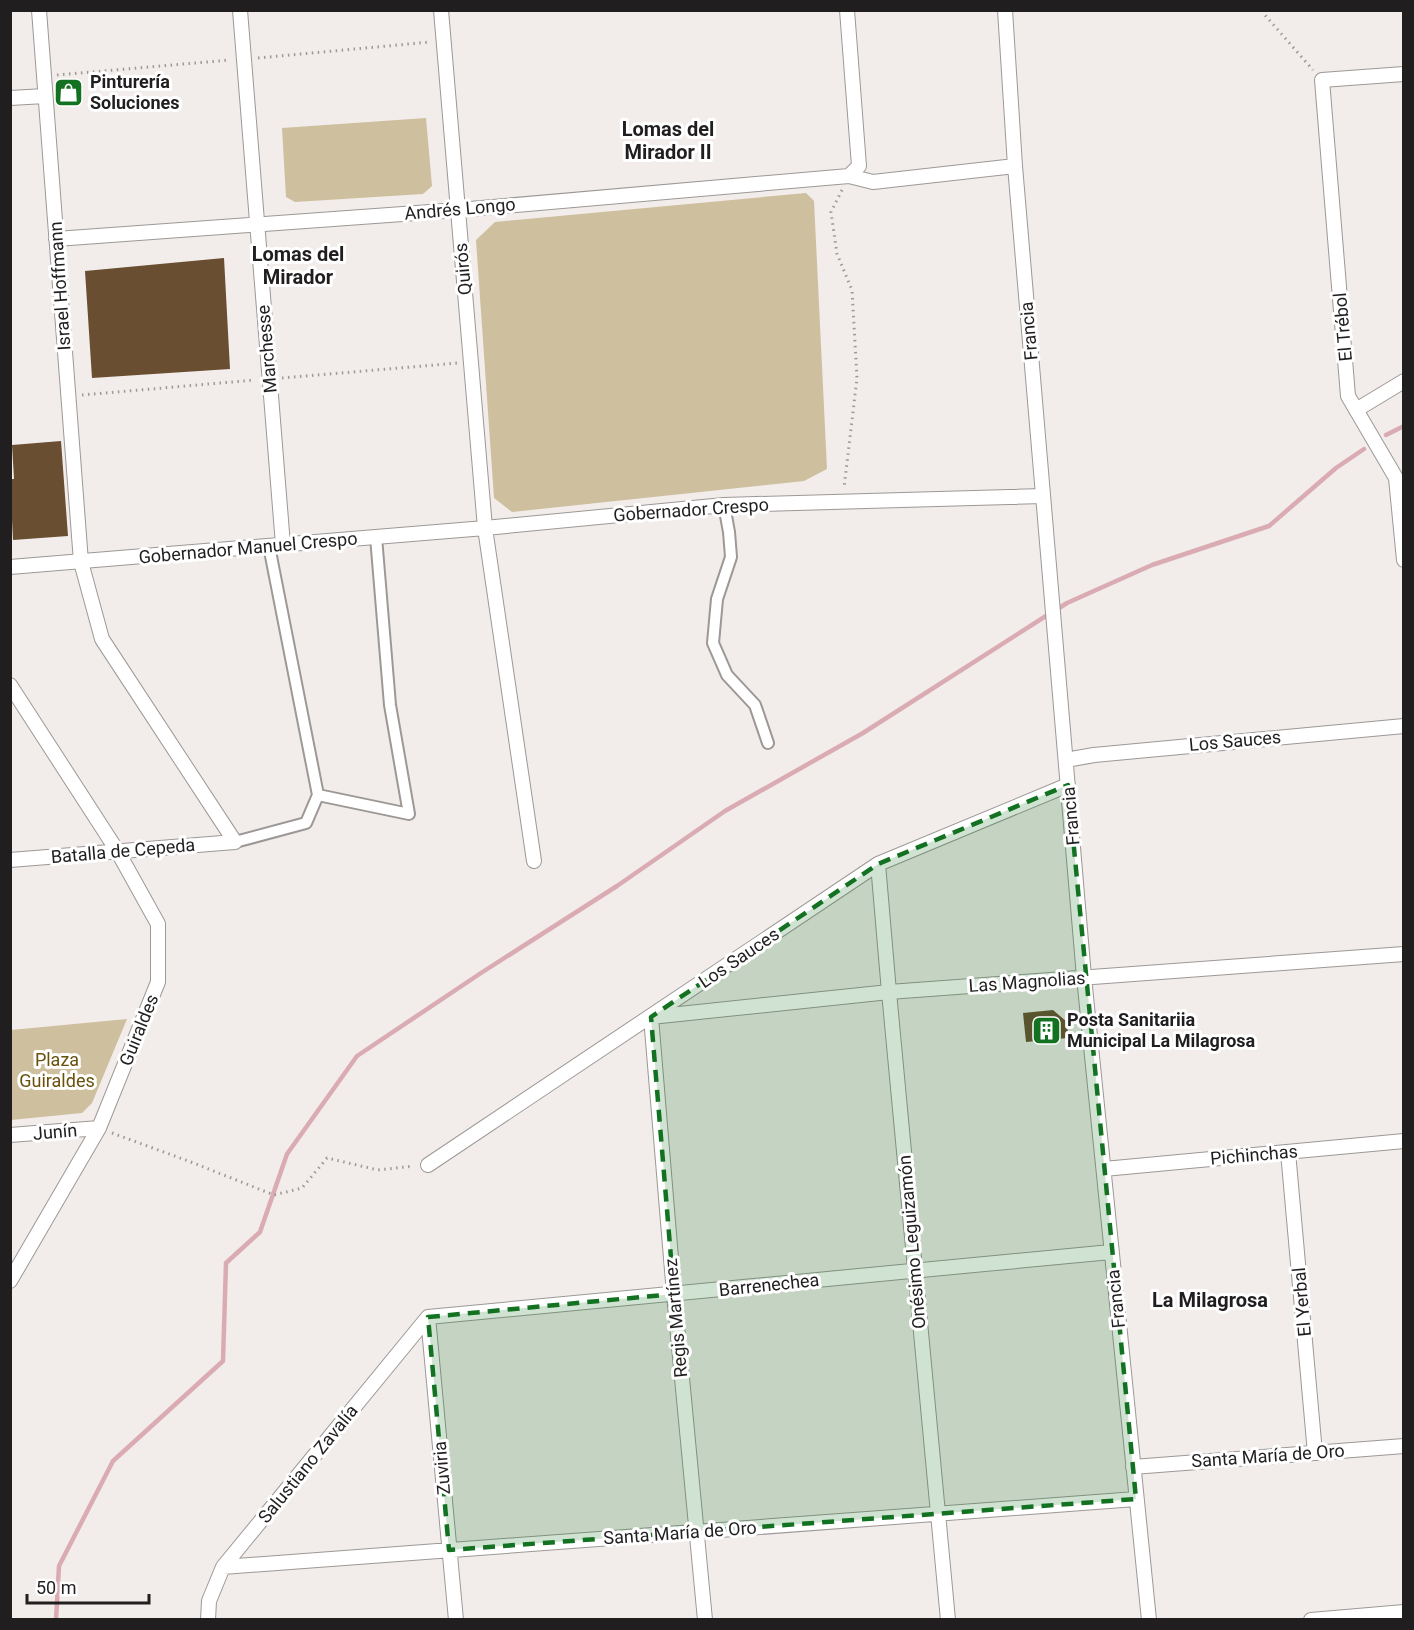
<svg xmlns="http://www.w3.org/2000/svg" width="1414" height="1630" font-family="Roboto,sans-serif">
	<rect width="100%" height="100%" fill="#f2edea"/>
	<path fill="#cebf9e" d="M426,118L432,186L423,194L295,202L286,197L282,128Z
		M806,193L814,201L827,469L804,481L512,512L494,498L476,240L495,222Z
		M127,1019L92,1103L82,1113L11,1120V1030Z"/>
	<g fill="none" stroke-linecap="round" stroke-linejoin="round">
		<path stroke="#daabb2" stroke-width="4.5" d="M1386,435L1404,426
			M1056,610L1067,603L1152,565L1269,526L1336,468L1364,449
			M56,1620L59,1566L113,1461L223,1361L226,1263L260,1232L287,1154L357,1056L481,973L617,886L725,811L863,733L1049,614"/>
	</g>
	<path fill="#694e31" d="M224,258L230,369L92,378L85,271Z
		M61,441L68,536L13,540L10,479H14L12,445Z
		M1053,1010L1067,1022L1068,1038L1026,1042L1023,1013Z"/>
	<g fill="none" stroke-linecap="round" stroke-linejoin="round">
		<defs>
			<path id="pedestrian" d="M724,505L729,532L731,557L717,599L713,643L727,675L755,705L768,743
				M318,795L409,814L390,705L376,537
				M235,842L306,823L318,795L269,546"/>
			<path id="minor" d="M240,10L283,545
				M441,10L485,528L534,861
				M847,10L859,166L849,176
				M1005,10L1015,166L1084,977L1149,1620
				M1404,74L1322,80L1348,396L1396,478L1404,560
				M10,98L45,96
				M56,239L458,210L849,176L873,182L1015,166
				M1356,410L1404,381
				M10,567L485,528L724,505L1043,496
				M10,685L118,852L158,924V982L99,1128L10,1281
				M1066,760L1094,755L1404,726
				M10,860L235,842L102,639L81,562L39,10
				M878,864L889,992L948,1620
				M10,1135L99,1128
				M1288,1152L1315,1453
				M428,1165L878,864L1068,785
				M1104,1169L1404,1141
				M428,1317L1111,1252
				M428,1317L456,1620
				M1133,1467L1404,1446
				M223,1567L1136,1499
				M208,1620L209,1601L223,1567L428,1317
				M705,1620L674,1294L651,1017L889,992L1404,954
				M1311,1620L1404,1612"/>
		</defs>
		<use href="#pedestrian" stroke="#9d9896" stroke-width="14"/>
		<use href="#minor" stroke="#9d9896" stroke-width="16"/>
		<path stroke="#9d9997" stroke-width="3" stroke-dasharray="1.5 4.5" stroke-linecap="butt" d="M1263,10L1264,14L1313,70
			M258,58L430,42
			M57,75L230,60
			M842,190L831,212L837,254L852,290L857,378L844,488
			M282,378L458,363
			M82,395L255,380
			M112,1133L191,1162L274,1195L302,1188L327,1158L378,1170L414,1166"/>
		<use href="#pedestrian" stroke="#fff" stroke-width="10"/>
		<use href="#minor" stroke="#fff" stroke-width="14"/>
	</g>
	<path fill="#137221" fill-opacity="0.2" stroke="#137221" stroke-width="4.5" stroke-dasharray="12 8" stroke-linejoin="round" d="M1068,785L1136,1499L449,1550L428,1317L674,1294L651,1017L878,864Z"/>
	<defs>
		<symbol id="shop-square" viewBox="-11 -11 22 22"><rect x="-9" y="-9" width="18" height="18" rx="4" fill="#137221" stroke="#fff"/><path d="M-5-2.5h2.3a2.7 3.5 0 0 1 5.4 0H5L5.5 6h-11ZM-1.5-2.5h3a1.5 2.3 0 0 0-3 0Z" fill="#fff"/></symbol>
		<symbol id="building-square" viewBox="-11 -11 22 22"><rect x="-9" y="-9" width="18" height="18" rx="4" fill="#137221" stroke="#fff"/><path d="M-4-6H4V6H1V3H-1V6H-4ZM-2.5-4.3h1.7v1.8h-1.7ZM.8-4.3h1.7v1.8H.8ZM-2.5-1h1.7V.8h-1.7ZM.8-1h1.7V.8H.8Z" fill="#fff"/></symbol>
	</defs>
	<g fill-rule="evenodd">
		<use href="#shop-square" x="52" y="76" width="33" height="33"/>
		<use href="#building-square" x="1030" y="1014" width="33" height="33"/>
	</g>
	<g text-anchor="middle" stroke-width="6" stroke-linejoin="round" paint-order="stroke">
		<g font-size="18" font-weight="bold" fill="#201e1e" stroke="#fff" text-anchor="start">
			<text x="90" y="88">Pinturería<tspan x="90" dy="21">Soluciones</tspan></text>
			<text x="1067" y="1026">Posta Sanitariia<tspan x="1067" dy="21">Municipal La Milagrosa</tspan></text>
		</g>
		<g font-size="18" fill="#201e1e" stroke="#fff">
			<text transform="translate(460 209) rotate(-5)" y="6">Andrés Longo</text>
			<text transform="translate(463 269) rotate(-95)" y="6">Quirós</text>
			<text transform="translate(60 286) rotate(-94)" y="6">Israel Hoffmann</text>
			<text transform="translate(1343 327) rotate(-95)" y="6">El Trébol</text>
			<text transform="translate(1029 331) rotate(-95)" y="6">Francia</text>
			<text transform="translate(267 349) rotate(-95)" y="6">Marchesse</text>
			<text transform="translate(691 510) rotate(-4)" y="6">Gobernador Crespo</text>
			<text transform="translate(248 548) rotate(-5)" y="6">Gobernador Manuel Crespo</text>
			<text transform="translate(1235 741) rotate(-5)" y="6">Los Sauces</text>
			<text transform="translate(1071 816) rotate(-95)" y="6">Francia</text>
			<text transform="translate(123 851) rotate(-5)" y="6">Batalla de Cepeda</text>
			<text transform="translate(739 958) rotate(-34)" y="6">Los Sauces</text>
			<text transform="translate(1027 982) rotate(-4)" y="6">Las Magnolias</text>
			<text transform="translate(139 1030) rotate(-68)" y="6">Guiraldes</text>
			<text transform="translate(55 1132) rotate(-5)" y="6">Junín</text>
			<text transform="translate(1254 1155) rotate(-5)" y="6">Pichinchas</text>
			<text transform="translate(912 1242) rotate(-95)" y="6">Onésimo Leguizamón</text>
			<text transform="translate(769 1285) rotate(-6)" y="6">Barrenechea</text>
			<text transform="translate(1116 1299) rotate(-96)" y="6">Francia</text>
			<text transform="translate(1302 1302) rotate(-95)" y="6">El Yerbal</text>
			<text transform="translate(676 1318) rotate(-95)" y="6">Regis Martínez</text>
			<text transform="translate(1268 1456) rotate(-4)" y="6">Santa María de Oro</text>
			<text transform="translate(308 1464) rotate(-51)" y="6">Salustiano Zavalía</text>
			<text transform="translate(442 1468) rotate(-95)" y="6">Zuviria</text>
			<text transform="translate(680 1533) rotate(-4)" y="6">Santa María de Oro</text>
		</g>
		<g font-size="18" fill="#69500b" stroke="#fff">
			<text x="57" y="1066">Plaza<tspan x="57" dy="21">Guiraldes</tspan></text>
		</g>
		<g font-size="20" font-weight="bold" fill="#201e1e" stroke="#fff">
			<text x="668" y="136">Lomas del<tspan x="668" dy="23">Mirador II</tspan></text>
			<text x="298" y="261">Lomas del<tspan x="298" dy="23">Mirador</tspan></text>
			<text x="1210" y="1307">La Milagrosa</text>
		</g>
	</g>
	<rect width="1414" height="1630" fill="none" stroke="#201e1e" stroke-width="24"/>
	<path d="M27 1594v9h122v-9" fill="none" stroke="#201e1e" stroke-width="3"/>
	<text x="36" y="1594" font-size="18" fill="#201e1e" stroke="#ffffff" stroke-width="4.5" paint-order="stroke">50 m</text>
</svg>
